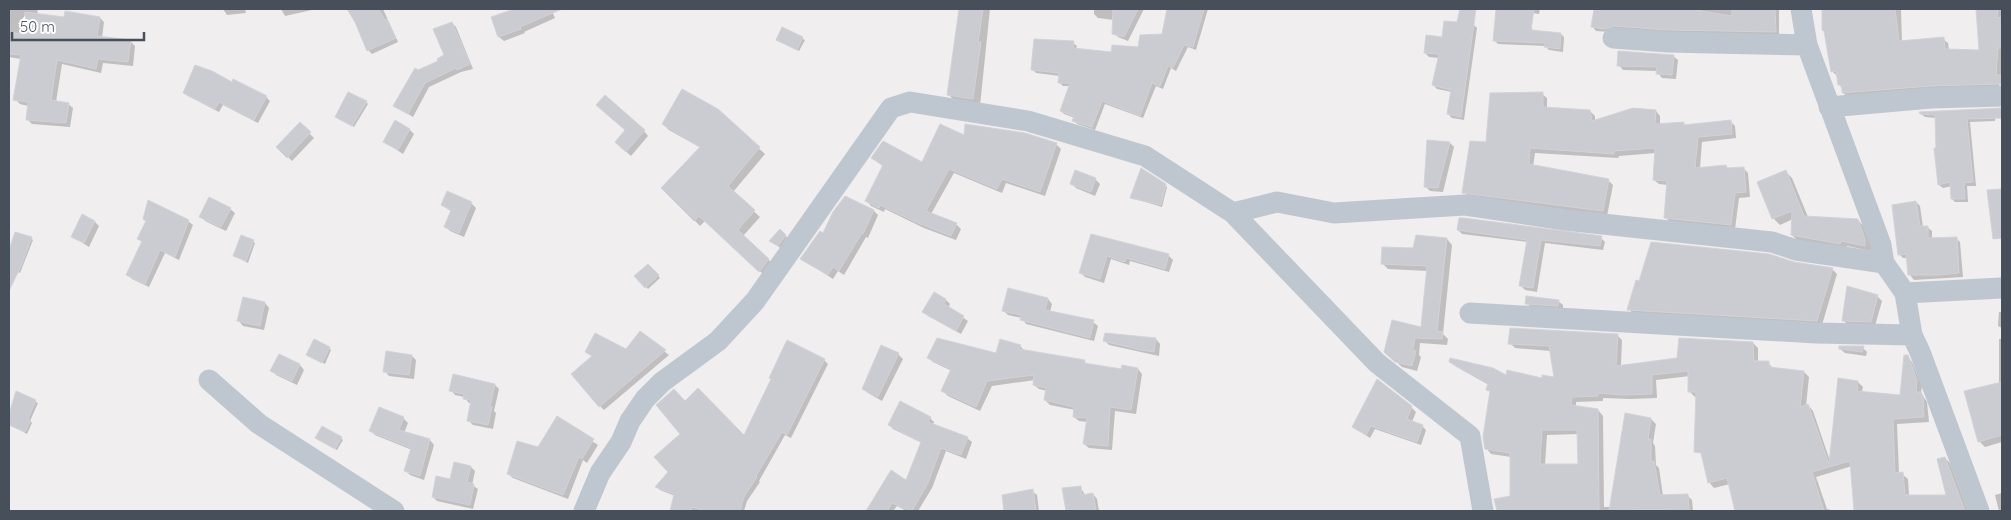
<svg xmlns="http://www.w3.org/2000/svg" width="2011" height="520" font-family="Quicksand,sans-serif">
	<rect width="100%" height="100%" fill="#f0eeee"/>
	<path fill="#0003" fill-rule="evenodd" d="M9,9H38L37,15L65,19L100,18L104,22L102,38L130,41L135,46L133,66L103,63L101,73L62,64L56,102L68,104L73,108L70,127L32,124L27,119L28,106L20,104L15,99L21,59L9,57Z
		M223,9H245L246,13L227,15Z
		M281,9H337L312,10L285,16Z
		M350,9H383L398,42L372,54L368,50L356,22L349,10Z
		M517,9H551L555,18L524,32L525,33L504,41L499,37L493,18Z
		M960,9H990L980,106L956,102L949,95Z
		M1094,9H1144L1128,41L1118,37L1114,33V20L1098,18L1094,14Z
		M1169,9H1208L1196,50L1188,47L1176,71L1171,68L1163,89L1156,86L1143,118L1105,104L1095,130L1077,124L1074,120L1075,118L1064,114L1061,111L1070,86H1063L1059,82L1060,76L1036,73L1032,69L1073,43L1077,46L1076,49L1113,53L1139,48L1163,36Z
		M1507,9H1540L1539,14Z
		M1595,9L1634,12L1635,9H1779V36L1610,32L1596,31L1592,26Z
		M1824,9H1901L1902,42L1943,39L1948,43L1949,50L1980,51L1977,9H2002V82H1999V88L1848,97L1843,93L1837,76L1832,71L1825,32L1823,30Z
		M452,23L456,27L473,69L461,72L429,87L413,117L395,106L418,72L439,62L446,56Z
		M1473,24L1477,28L1464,120L1452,118L1448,114L1452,92L1437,89L1433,85L1439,58L1429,57L1425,53L1443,38Z
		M1531,28L1534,31L1561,34L1564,37L1563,52L1549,50L1545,46L1498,44L1495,41Z
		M783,29L805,40L799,51L780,41Z
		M1673,56L1678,60L1676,79L1662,78L1658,73V71L1623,70L1619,65Z
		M232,84L266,97L270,101L258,123L223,105L219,112L188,96L184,92Z
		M1542,94L1547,98V108L1590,111L1595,116V121L1656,111L1660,116V125L1684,124L1686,126L1731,122L1735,126L1736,138L1702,142L1700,168L1726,166L1729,169L1743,168L1748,173L1750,197L1739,198L1735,229L1670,222L1665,217L1668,185L1659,184L1654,180L1656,153L1619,156L1618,158L1535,153L1533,167L1608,180L1613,185L1607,216L1469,197L1464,192L1487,143Z
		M366,102L368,104L354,127L338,118Z
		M717,110L765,154L733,192L760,217L743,236L774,265L765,276L705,221L700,226L662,188L701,148L669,130L663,124Z
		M1921,114H1996L1995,121L1970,122L1976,186H1967L1968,202H1955L1952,199V186L1943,188L1939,185L1936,118L1925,117Z
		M300,124L314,138L292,161L278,147Z
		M410,130L414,134L403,154L385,142Z
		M644,131L648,136L631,156L621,147Z
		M965,137L1056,144L1061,149L1045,196L1006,183L1002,193L954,173L931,214L956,224L961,229L956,240L924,228L885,209L884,212L871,206L867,201L884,167L872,158L922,163Z
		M1450,143L1454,147L1443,192L1430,191L1425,186Z
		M1786,172L1792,178L1808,217L1858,220L1864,227L1871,246V251L1847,246L1846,249L1798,241L1792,235L1793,219L1780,225L1774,219L1759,183Z
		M1095,179L1100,184L1095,196L1076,188L1072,184Z
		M1165,185L1167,187L1162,207L1132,198Z
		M845,197L874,211L878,215L868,238L866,237L844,275L838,271L833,279L802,259L824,235Z
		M1916,202L1920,206L1923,227H1927L1932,231V239L1956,238L1960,242L1963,277L1914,280L1910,275L1908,258H1903L1899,254Z
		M471,203L476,208L464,237L450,231L446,227L452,212L442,205Z
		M230,209L235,213L226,231L205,221L201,216Z
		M188,221L193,225L179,260L165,253L149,287L132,279L127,274L142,242L139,239Z
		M95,222L99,226L89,247L72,236Z
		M1458,230L1601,238L1605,242L1603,250L1545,243L1537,292L1525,290L1521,286L1528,242L1462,234Z
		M780,231L790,240L783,250L771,241Z
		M1092,235L1169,256L1173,260L1169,272L1130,261L1129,265L1111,259L1104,283L1085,277L1081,273Z
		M31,238L33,240L20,273L9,267V257L12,250Z
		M1447,239L1452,245L1443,334L1448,339L1447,345L1420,343L1419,355L1421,357L1417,371L1402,367L1391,357L1422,328L1428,271L1388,269L1383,264L1414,249Z
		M253,241L255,243L248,263L235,256Z
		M1794,264L1832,269L1837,274L1822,325L1633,314L1629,309Z
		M648,265L660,278L648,289L636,276Z
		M1848,288L1878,297L1882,301L1875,326L1848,325L1844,321Z
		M1009,289L1048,299L1052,304L1050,312L1093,322L1098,326L1094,341L1026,324L1022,318L1008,315L1003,310Z
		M946,300L950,304L948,308L968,321L961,334L928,316L924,312Z
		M1558,301L1563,305V310L1531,308L1527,303Z
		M265,303L269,308L264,330L243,326L239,321Z
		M1999,312H2002V328L1998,326Z
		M640,333L669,355L604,410L600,406L593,357L587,352L626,351Z
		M1617,335L1622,340L1621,366L1678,359L1753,343L1758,348V363H1768L1773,368L1804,372L1809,377L1806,406L1808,405L1813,411L1830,461L1858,382L1863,387L1862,392L1901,396L1907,356L1912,362L1922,386L1921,393L1927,402L1929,422L1897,424L1899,474H1902L1908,479L1909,496L1948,497L1945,458L1950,463L1968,511H1883L1874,450L1862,463L1816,477L1827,509L1835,511H1730L1736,510L1730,484L1714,488L1709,482L1697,397H1695L1690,392V376L1656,380L1657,398L1630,399L1603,398V401L1576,402V407L1598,410L1603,416L1604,507H1611L1651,419L1656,424L1653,443L1655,446L1656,465L1659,468L1663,496L1687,495L1692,500L1693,511H1498L1495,500L1511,497V457L1491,454L1486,448L1491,393L1488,389L1489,385L1455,366L1450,361L1507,377L1543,380L1556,378L1551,351L1515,348L1510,343ZM1579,434V465H1545L1547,435Z
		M1156,339L1160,344L1159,356L1109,345L1105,341Z
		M1999,339H2002V442L1985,447L1979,441L1999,384Z
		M882,346L898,354L903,359L882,401L868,393L863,389Z
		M1020,346L1025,351L1084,361L1088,365L1122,370L1138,369L1142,374L1136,414L1115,411L1112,450L1089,448L1084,444L1088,422L1079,421L1074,417L1075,410L1050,405L1045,400L1047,391L1039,389L1034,385L1035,380L992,386L980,411L948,396L943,391L952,371L933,362L928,358L997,354Z
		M329,348L331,350L325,364L308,355Z
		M1863,348L1867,352L1866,356L1845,353L1840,349Z
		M279,356L300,365L304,370L297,385L276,375L272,370Z
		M412,356L416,360L414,379L389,376L385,371Z
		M824,360L828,364L791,438L785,435L759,481L760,482L747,501L744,511H671L675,496L660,490L657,487L670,472L682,434L685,403L744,437Z
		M495,385L499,389L494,411L496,413L493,429L473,425L468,420L472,403H469L464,397L455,395L451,390Z
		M16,393L38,403L30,421L32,423L27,434L9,424Z
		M1411,407L1416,412L1412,422L1422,426L1426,430L1421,445L1375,429L1370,438L1354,427Z
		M380,409L404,419L408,423L404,433L430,440L434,445L424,480L410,475L406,471L412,450L375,435L371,430Z
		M557,418L598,445L587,463L583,460L568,499L513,478L508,474L538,449Z
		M930,418L934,422L933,425L967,438L972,442L966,459L946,451L932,488L918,511H907L897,506L893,511H872L869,508L907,482L922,443L893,429L889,425Z
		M316,438H341L343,440L337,450Z
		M471,467L475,471L472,485L478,489L473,509L437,501L433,497Z
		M1081,488L1085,495L1093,494L1097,499L1099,511H1067L1063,489Z
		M1032,491L1037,495L1039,511H1006L1003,496Z
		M2002,493V511H1999L1995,495Z"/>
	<path fill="#caccd2" stroke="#d2d3d9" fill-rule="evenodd" d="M347,9H378L385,20L387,19L396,38L367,51L355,22Z
		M514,9H562L520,27L521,29L498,37L491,17Z
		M959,9H983L978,42H981L973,99L947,95Z
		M1113,9H1138L1124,37L1112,34Z
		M1167,9H1204L1193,47L1184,45L1173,68L1168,66L1160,86L1152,83L1140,116L1102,101L1092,127L1072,121L1074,116L1060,111L1070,83H1058L1059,73L1031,70L1034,39L1074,41L1073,48L1111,52L1112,45L1138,47L1140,35L1162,34Z
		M1460,9H1476L1461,117L1447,114L1451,90L1432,85L1439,54L1424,53L1426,35L1442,37L1444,21L1457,22Z
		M1496,9H1534L1531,30L1561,33L1560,49L1544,47L1545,43L1493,41Z
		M1594,9H1690L1732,16V9H1775L1776,32L1669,30L1614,26L1605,29L1591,27Z
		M1822,9H1895L1899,41L1944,37L1945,49L1979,50L1976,9H1998L1997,18L2002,17V48H1998L1996,75H2002V84L1931,86L1842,93V85H1838L1836,71L1831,72L1824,31L1822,30Z
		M65,11L100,17L97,36L131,40L128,62L98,59L96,69L57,60L51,100L69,103L66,123L26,120L28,102L13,100L21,55L9,54V32L23,34L25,12L64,17Z
		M452,22L470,64L457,70L456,68L425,83L408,114L393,106L415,68L418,70L438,61L437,59L444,55L433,29Z
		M782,27L803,37L797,50L776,40Z
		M1618,51L1674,55L1672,75L1656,74L1657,67L1617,66Z
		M195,65L212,71L232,82L233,79L267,96L254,120L219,102L215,109L183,93Z
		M682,89L718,109L760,147L728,186L755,210L738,230L769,259L759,272L699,216L694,221L661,188L700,147L662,124Z
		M348,92L367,101L352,126L335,117Z
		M1543,92V107L1590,110L1592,121L1633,108L1656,110L1655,124L1684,122V125L1731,120L1732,134L1698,137L1695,168L1726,165L1727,168L1744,167L1746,192L1735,193L1731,225L1664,218L1667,181L1653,180L1655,148L1614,151V154L1530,148L1529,164L1609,179L1603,211L1462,193L1470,141L1486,142L1490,93Z
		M605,95L645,130L626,152L615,142L625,130L596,105Z
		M2002,108V118L1967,119L1973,182L1964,183L1965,199H1951L1950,182L1938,185L1934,148H1936L1935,115L1920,114L1919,112Z
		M395,120L410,129L398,150L383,142Z
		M300,122L311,132L287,158L276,147Z
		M940,124L964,135L965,124L1025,133L1057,143L1040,192L1002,179L997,189L949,169L926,211L957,223L951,236L918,223L880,205L879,208L865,201L883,165L871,158L883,141L922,162Z
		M1427,140L1450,142L1438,188L1424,187Z
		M1141,168L1166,184L1161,205L1130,198Z
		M1075,170L1096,178L1091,192L1070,184Z
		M1786,170L1804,216L1858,219L1865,239V246L1841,241L1840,244L1791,235L1792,211L1772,219L1757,182Z
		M2002,189V238L1993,239L1987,190Z
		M447,191L472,202L459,233L444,227L451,210L441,205Z
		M845,196L874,210L863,234L862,233L839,271L833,267L828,275L800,259L820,231L823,233L833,212Z
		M209,197L231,208L221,227L199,217Z
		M148,200L189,220L175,257L160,250L145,284L126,275L142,241L137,239L146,221L143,219Z
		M1916,201L1920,226H1928V238L1957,237L1959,273L1939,275H1908L1906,254L1898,255L1892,205Z
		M82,214L95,221L84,243L71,237Z
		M1459,218H1464L1602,236L1600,246L1541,240L1533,288L1519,286L1527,240L1457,230Z
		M780,229L786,235L778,246L769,241Z
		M15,232L32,237L22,264L9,291V250Z
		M1091,234L1169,254L1165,269L1126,258L1125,262L1107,256L1100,279L1079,273Z
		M241,235L254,240L246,261L233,256Z
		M1416,235L1447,238L1437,331L1443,332L1442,339L1415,338L1413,350L1416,351L1412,366L1395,362L1384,352L1392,320L1421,327L1427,266L1381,264L1382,247L1413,248Z
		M1651,242L1769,254L1794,262L1833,268L1817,321L1627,310L1636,280L1639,281Z
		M648,264L659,275L645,288L634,276Z
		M1847,286L1878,295L1871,322L1842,321Z
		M1008,288L1048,298L1045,310L1094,320L1090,338L1020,320L1021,315L1002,311Z
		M934,292L946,299L944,304L964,316L956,331L922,312Z
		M1526,296L1559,300L1558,306L1525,304Z
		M243,297L265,302L260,326L237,321Z
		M1510,328L1618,334L1616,366L1677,358L1679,338L1753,342L1754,361H1769V367L1804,371L1800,407L1808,404L1829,464L1838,378L1858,381L1857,391L1900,395L1904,355H1908L1917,380L1916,392H1921L1923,396L1924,417L1893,419L1895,473L1903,472L1905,495H1946L1937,459L1945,457L1965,511H1854L1850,461L1812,472L1824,511H1735L1727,478L1708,483L1701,453L1694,452L1696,392H1688V371L1652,375V394L1624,395L1598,393V396L1572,397L1571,405L1598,409L1599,511H1497L1494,499L1510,496V453L1485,449L1483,437L1490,391L1486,390L1488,383L1449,362L1450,358L1493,368L1506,375L1507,370L1542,378V375L1554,377L1549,346L1508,344ZM1542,430H1577L1578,464H1540Z
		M640,331L666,350L599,407L571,374L592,356L585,352L595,333L626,349Z
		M1105,333L1156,338L1154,352L1141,350L1103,341Z
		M937,338L996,353L1000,339L1021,345L1019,349L1085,360L1084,363L1121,369L1122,365L1138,368L1131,410L1110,407L1108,446L1083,444L1087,418L1073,417L1074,407L1044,400L1046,388L1033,385L1034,375L987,381L976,407L941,391L951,369L927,358Z
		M314,339L330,347L322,363L306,355Z
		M787,340L825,359L787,435L782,432L756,476L757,477L744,497L740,511H706L692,507L691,511H670L674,494L655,487L668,472L654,457L680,434L656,405L674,389L685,401L698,388L744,435L771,379L769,378Z
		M881,345L899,353L878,397L862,389Z
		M1839,346H1864L1862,352L1839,349Z
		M386,351L412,355L409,375L383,372Z
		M279,354L300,364L292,381L270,371Z
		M453,374L495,384L490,407H492L488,425L467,421L471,400L463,399L464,394L449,391Z
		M1377,379L1412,406L1407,419L1423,425L1417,442L1371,426L1366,435L1352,427Z
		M2002,382V435L1978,442L1964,391Z
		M16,391L36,400L28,419L31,420L25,432L9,425V414Z
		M900,401L931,417L928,422L968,437L961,455L941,448L928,483L912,511L892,503L887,511H866L891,470L906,480L921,442L888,425Z
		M379,407L404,417L399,430L430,439L420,476L404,471L411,448L369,431Z
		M1625,413L1651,418L1648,439H1651V462L1654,461L1660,495L1688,494L1689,511H1671V509L1609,511Z
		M557,416L594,439L582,459L579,457L563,495L507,474L517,441L538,447Z
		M322,426L342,437L335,449L315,438Z
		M454,462L471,466L467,482L474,484L470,505L432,497L436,476L450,479Z
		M1081,486L1082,495L1093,493L1096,511H1066L1062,488Z
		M1033,489L1036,511H1004L1002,495Z"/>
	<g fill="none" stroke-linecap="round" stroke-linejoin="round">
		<path stroke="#bec7cf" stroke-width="21" d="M1801,9L1807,45L1881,245L1884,263L1905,293L1912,335L1920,352L1979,511
			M1613,38L1668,42L1807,45
			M1829,107L1931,98L2002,96
			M1233,213L1277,202L1334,213L1465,205L1565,220L1772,242L1796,250L1884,263
			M1905,293L2002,288
			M1470,313L1816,333L1912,335
			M209,380L259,424L394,511
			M584,511L600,473L621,442L630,421L645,399L662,382L718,341L755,301L891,108L910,102L1028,121L1145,156L1233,213L1377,363L1470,436L1483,511"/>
	</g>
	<rect width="2011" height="520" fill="none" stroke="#464f5a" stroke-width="20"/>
	<path d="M12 32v8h132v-8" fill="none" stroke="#464f5a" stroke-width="2.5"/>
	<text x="20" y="32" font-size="15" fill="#464f5a" stroke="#ffffff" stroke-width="4" paint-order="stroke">50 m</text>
</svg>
